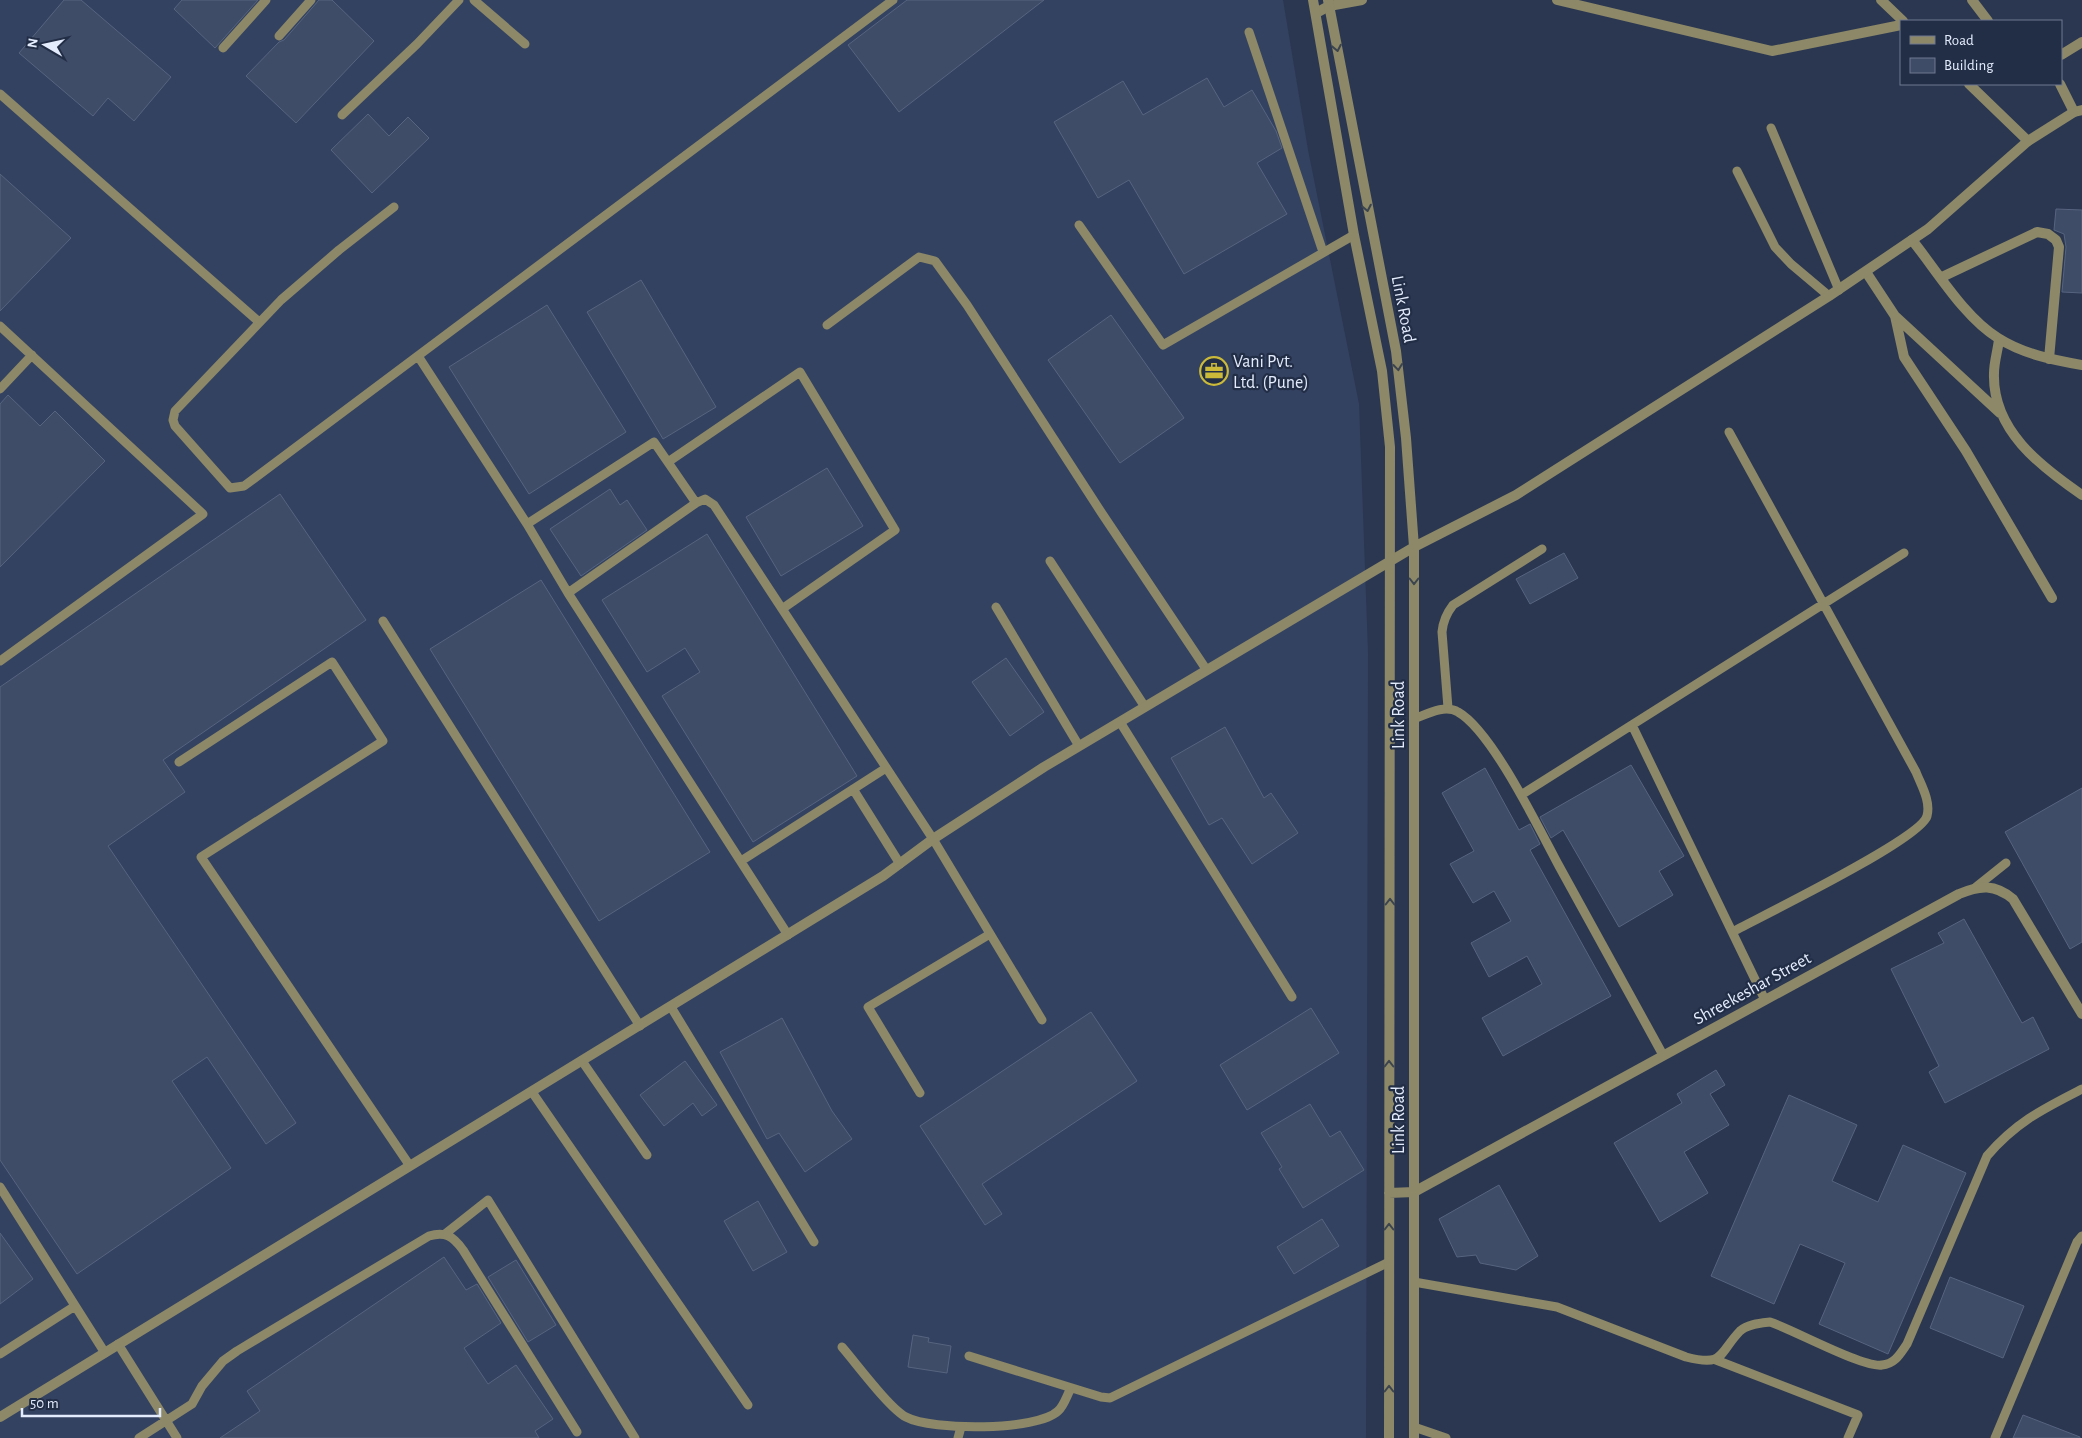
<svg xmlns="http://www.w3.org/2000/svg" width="2082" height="1438" font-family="'Alegreya Sans',sans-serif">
	<rect width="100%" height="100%" fill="#2b3751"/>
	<path fill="#344261" d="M0,0H1283L1308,150L1359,404L1368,653L1366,1438H0Z"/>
	<path fill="#3f4c67" stroke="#576480" d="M64,0H81L171,77L134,121L108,98L93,116L19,53Z
		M182,0H258L215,48L174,9Z
		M319,0H332L374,41L296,123L246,76L279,42L284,40Z
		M907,0H1044L899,112L848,45Z
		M1207,78L1224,107L1252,90L1276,131L1282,148L1257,163L1287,214L1184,274L1129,180L1098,198L1054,122L1123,81L1143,115Z
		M368,114L389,136L408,117L429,138L372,193L331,150Z
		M0,174L71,238L0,311Z
		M2056,209L2082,210V293L2062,292L2066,247L2064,234L2054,230Z
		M641,280L716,407L663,439L587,312Z
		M547,305L626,432L529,494L449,367Z
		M1111,315L1184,418L1120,463L1048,360Z
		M8,395L40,426L55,411L105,461L0,567V404Z
		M827,468L863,526L781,576L746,517Z
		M610,489L620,505L627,500L647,530L581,576L550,529Z
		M280,494L366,620L163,760L185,792L108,846L296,1123L266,1144L207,1057L172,1081L231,1168L77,1274L0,1160V687Z
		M707,534L857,776L753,842L662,696L700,672L685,648L647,672L602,600Z
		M1564,553L1578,578L1530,604L1516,579Z
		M541,580L710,852L599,921L430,649Z
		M1006,658L1044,712L1010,736L972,682Z
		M1225,727L1264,798L1271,793L1298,833L1252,864L1222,818L1209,825L1171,758Z
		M1631,765L1684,856L1659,871L1673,895L1619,927L1563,830L1551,838L1540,817Z
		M1485,768L1519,830L1530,824L1540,844L1530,850L1611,996L1503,1056L1482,1018L1542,984L1527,956L1489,977L1471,943L1511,921L1494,891L1473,903L1450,864L1474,851L1442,793Z
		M2082,788V942L2070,949L2005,832Z
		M1964,919L2022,1023L2033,1017L2049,1049L1945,1103L1929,1072L1939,1066L1891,969L1944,943L1938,933Z
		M1311,1008L1339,1053L1247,1110L1220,1065Z
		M1091,1012L1137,1081L982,1184L1002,1214L985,1225L920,1126Z
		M782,1018L832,1111L852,1139L805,1172L779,1133L767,1139L720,1052Z
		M685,1061L717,1105L702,1116L693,1103L664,1126L640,1095Z
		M1716,1070L1725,1085L1710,1094L1729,1125L1684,1152L1708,1193L1660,1222L1614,1143L1682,1103L1677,1094Z
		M1789,1095L1857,1125L1832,1181L1878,1202L1903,1145L1966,1173L1888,1354L1819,1324L1845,1263L1800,1244L1774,1304L1711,1276Z
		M1310,1104L1330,1137L1340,1131L1364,1170L1303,1208L1279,1169L1282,1167L1261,1133Z
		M1499,1185L1538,1256L1516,1270L1480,1263L1476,1255L1457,1257L1439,1219Z
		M758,1201L787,1252L753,1271L724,1221Z
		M1322,1219L1339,1246L1294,1274L1277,1247Z
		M0,1233L33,1279L0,1304Z
		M444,1257L466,1290L477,1284L501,1323L464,1348L488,1384L516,1365L553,1419L535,1431L539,1438H220L260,1411L247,1391Z
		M516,1260L556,1325L528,1342L488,1277Z
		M1950,1277L2024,1306L2003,1358L1930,1328Z
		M913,1335L929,1338L928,1342L951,1346L947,1373L908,1367Z
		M2023,1415L2080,1437V1438H2013Z"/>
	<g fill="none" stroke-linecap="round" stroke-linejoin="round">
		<path stroke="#8c8868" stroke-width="9" d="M474,0L525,44
			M1249,32L1323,252
			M279,36L311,0
			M223,48L266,0
			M0,94L259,322
			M342,115L417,44L459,0
			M1771,128L1839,290
			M1737,171L1775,247L1791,264L1829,296
			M394,207L339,250L281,300L175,411L173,420L175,426L230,488L244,486L893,0
			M1079,225L1163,345L1354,235
			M827,325L919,257L935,261L967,305L1101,512L1206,669
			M0,326L203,514L0,661
			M418,356L527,524L568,593L788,935
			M0,389L32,355
			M1729,432L1916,772C1921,785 1931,801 1927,816C1921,839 1762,916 1732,932
			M668,462L800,372L895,530L782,609
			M527,524L654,442L696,503
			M1050,561L1145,707
			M568,593L696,503L705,499L714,505L933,839L1042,1020
			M996,607L1079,746
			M383,621L640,1026
			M1448,708L1442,632C1443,621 1446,614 1453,605L1542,549
			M1414,719C1427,714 1445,704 1458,712C1492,731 1539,829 1559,866C1594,929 1629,992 1663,1055
			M1120,722L1292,997
			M1632,725L1765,1000
			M179,762L332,662L383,741L201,857L410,1166
			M853,789L900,864
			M1521,795L1904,553
			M741,861L886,768
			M1976,887L2006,863
			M671,1007L814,1242
			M582,1061L647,1155
			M532,1092L748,1405
			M920,1093L868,1007L990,934
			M0,1187L105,1353
			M445,1234L488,1200L635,1438
			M1414,1282L1557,1307L1686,1357C1725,1367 1718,1354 1740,1331C1747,1324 1761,1323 1770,1322C1794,1330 1863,1368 1882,1365C1895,1364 1900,1354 1907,1344L1987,1156C2016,1122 2043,1109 2082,1089
			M118,1344L177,1438
			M842,1347C856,1363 889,1408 906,1417C932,1431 1037,1431 1058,1411C1064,1406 1067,1395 1071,1388
			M0,1354L75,1306
			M969,1356L1101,1397L1110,1398L1389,1262
			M1716,1360L1858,1415L1848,1438
			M1414,1427L1446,1438
			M139,1438L192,1404L202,1386L223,1361L237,1351L429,1236C445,1231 453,1236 463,1250L577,1432
			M958,1438L961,1427
			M1995,1438L2077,1242L2082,1236"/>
		<path stroke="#8c8868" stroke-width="10" d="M1557,0L1772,51L1901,25
			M1881,0L1903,21
			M1972,0L1988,21
			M1316,13L1329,6L1362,0
			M2061,55L2082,42
			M1969,84L2028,141
			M2060,84L2074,112
			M1912,240C1937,271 1964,317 1998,338C2023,354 2053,360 2082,365
			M1866,272L1895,316L2000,413
			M1942,277L2037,232L2048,234L2056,240L2059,247L2049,359
			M1895,316L1904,357L1966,451L2052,598
			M1999,339C1998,350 1994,362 1994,373C1992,430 2040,466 2082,495"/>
		<path stroke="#8c8868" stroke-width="10" d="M1313,0L1354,235L1382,371L1390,447L1389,1438
			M1328,0L1396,351L1406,438L1414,547V1438
			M1389,1193L1414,1192L1959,894C1980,885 1995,884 2013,899L2082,1014
			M0,1417L883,876L933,839L1044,767L1414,547L1516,495L1829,296L1928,229L2028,141L2074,112L2082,110"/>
	</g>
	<defs><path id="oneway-chevron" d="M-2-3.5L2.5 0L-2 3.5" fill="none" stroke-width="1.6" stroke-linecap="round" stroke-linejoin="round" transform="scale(1.25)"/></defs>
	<g stroke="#3c444e">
		<use href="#oneway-chevron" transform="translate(1337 48) rotate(79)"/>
		<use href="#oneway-chevron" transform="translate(1367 208) rotate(79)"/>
		<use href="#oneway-chevron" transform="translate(1398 367) rotate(83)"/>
		<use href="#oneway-chevron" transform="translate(1414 581) rotate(90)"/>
		<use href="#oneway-chevron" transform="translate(1390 902) rotate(-90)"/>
		<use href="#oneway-chevron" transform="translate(1389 1064) rotate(-90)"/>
		<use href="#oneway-chevron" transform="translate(1389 1227) rotate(-90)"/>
		<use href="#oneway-chevron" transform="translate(1389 1389) rotate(-90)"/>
	</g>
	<defs>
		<symbol id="office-ring" viewBox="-11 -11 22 22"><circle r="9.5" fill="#222d46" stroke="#cbba39" stroke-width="1.5"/><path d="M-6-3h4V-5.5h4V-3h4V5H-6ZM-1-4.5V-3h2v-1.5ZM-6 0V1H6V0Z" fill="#cbba39"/></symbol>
	</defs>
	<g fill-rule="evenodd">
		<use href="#office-ring" x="1198" y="355" width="32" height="32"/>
	</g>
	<g text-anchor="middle" stroke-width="4.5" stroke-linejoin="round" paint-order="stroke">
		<g font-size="18" fill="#e3ecfc" stroke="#222d46">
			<text transform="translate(1404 309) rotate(79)" y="6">Link Road</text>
			<text transform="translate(1398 715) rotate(-90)" y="6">Link Road</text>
			<text transform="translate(1752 988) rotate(-29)" y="6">Shreekeshar Street</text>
			<text transform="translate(1398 1120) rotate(-90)" y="6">Link Road</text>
		</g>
		<g font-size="18" fill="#e3ecfc" stroke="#222d46" text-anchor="start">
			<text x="1233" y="367">Vani Pvt.<tspan x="1233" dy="21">Ltd. (Pune)</tspan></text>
		</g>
	</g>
	<rect x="1900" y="20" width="162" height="65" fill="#222d46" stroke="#6f798f"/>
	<rect x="1910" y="36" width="25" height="8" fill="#8c8868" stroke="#6f798f"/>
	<text x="1944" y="45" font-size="15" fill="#e3ecfc">Road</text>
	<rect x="1910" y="58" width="25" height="15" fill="#3f4c67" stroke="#6f798f"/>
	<text x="1944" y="70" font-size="15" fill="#e3ecfc">Building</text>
	<g transform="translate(45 45) rotate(279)" stroke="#222d46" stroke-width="4" paint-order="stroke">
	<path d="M0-4L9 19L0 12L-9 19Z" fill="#e3ecfc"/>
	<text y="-8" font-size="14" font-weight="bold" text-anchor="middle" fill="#e3ecfc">N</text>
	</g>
	<path d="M22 1408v8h138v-8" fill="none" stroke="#e3ecfc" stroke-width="2.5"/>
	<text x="30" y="1408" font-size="15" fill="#e3ecfc" stroke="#222d46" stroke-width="4" paint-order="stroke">50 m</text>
</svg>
